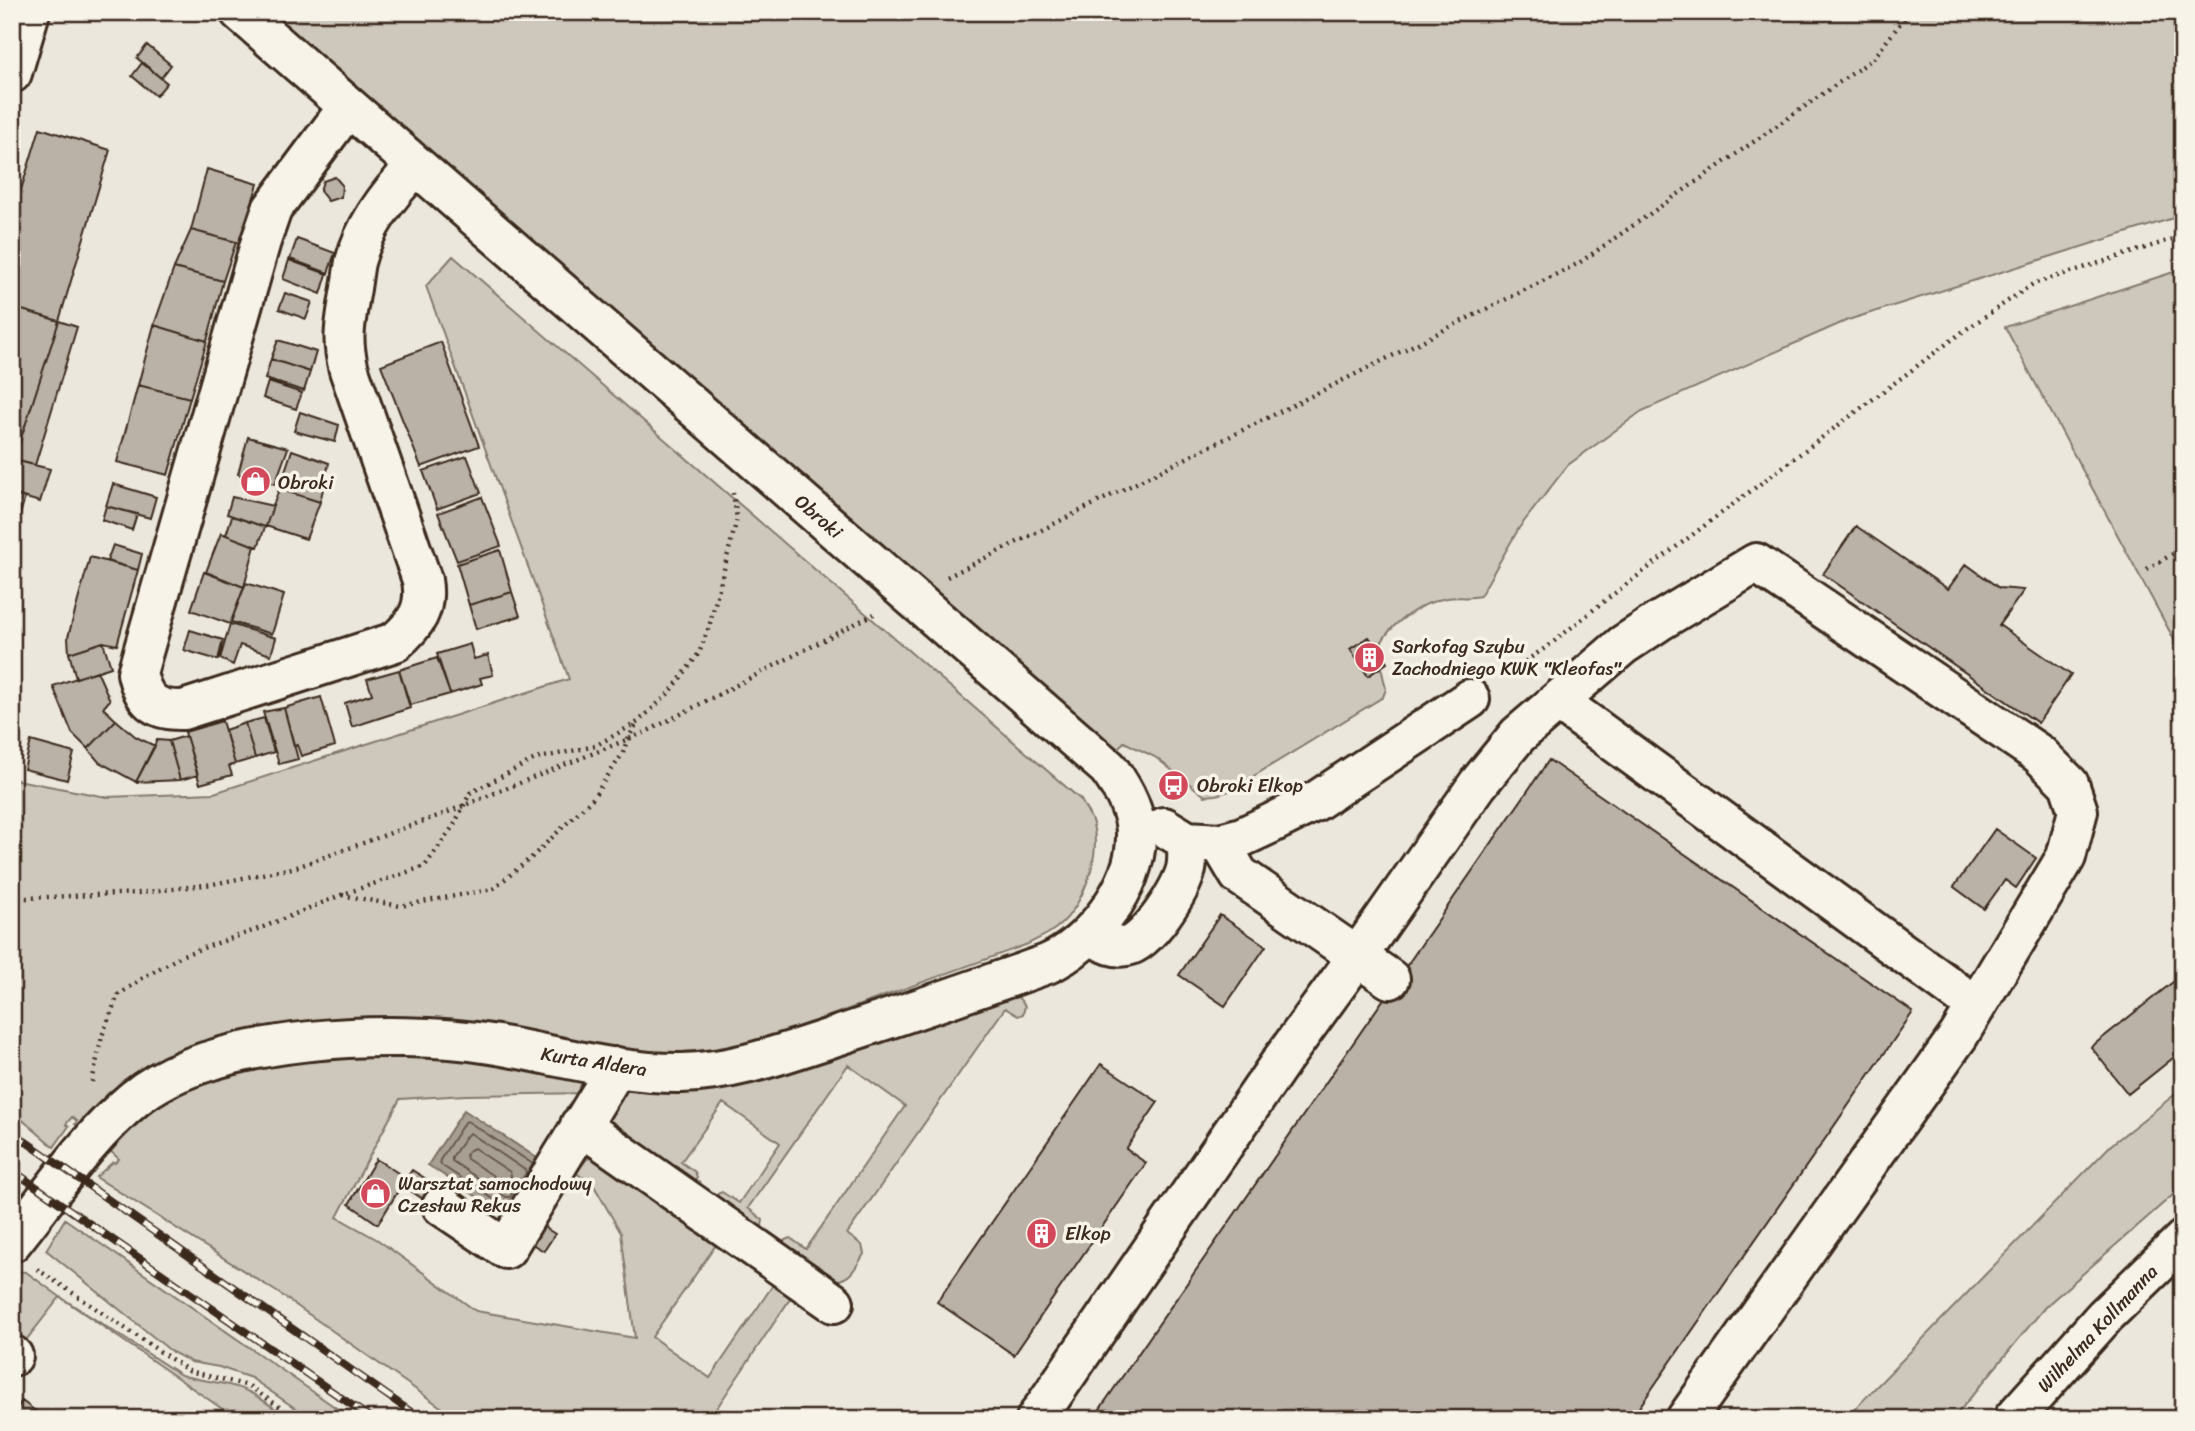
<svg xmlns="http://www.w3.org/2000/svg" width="2195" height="1431" font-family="Sriracha,sans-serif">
	<rect width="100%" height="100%" fill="#ece7dc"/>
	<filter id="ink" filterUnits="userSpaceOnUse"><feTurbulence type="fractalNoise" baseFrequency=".0143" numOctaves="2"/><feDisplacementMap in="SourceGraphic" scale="14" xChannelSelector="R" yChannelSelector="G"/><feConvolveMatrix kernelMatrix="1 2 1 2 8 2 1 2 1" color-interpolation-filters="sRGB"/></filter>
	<g filter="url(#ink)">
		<path fill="#cec8bc" stroke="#84796d" stroke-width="2" d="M269,12H2183V215L1848,320L1642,411L1568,465L1519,528L1480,596C1468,599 1458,596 1447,598C1421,602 1387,625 1378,650L1369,637L1351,648L1368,675L1381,667L1386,689L1383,697L1229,791L1216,795L1205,796L1155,757L1124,742L1116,750Z
			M453,256L1081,800C1085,808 1091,816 1093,824C1101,859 1082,911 1052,931C1045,936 1035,940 1028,944L782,1033L728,1048L659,1054L294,1025L80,1128L75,1124L77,1121L72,1117L66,1124L69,1126L54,1147L12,1111V779L106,797L214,793L569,679L426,286Z
			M2183,269V656L2005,327Z
			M1018,997L1025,1006L1023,1014L1018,1016L1005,1008L847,1234L862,1245L864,1254C853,1272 850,1281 827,1282L782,1244L785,1240L790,1238L806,1249L905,1106L848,1065L748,1208L763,1220L762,1226L757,1229L714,1203L717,1194L722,1192L739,1203L780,1143L723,1103L681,1162L695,1172L697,1177L692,1184L608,1133C603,1104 609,1097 637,1087L994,1001Z
			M436,1055L578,1078L585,1082L589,1093L466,1095L400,1099L337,1217L378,1240L476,1311L635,1338L621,1233L593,1184L576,1173L587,1159L595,1157L718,1242L652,1337L710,1378L775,1282L794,1293L716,1409L722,1419H458L277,1292L96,1177L113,1162L115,1163L119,1159L109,1150C120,1139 130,1125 142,1115C224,1053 338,1057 436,1055Z
			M2183,1088V1186L2045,1307L1953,1419H1845L2111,1145Z
			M65,1219L352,1419H311L251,1378L219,1367L191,1362L172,1352L46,1250Z
			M12,1271L26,1272L59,1296L181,1375C204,1382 230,1382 251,1393C264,1400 277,1410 289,1419H237L60,1297L23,1344L12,1333Z"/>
		<path fill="#a89f93" stroke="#7c7064" stroke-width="2" d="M464,1110L549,1166L513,1220L428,1165Z"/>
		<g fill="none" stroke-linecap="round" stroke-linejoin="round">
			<path stroke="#67594d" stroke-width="2" d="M470,1133L525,1170L526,1173L510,1197H506L452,1161V1157L467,1135Z
				M474,1148L510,1172L511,1176L507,1182H503L467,1159L466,1155L470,1150Z
				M507,1208L441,1165L440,1160L464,1123L467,1121L533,1164"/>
		</g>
		<path fill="#bab2a7" stroke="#3b2a1e" stroke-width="2" d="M147,45L171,65L161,78L137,58Z
			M142,63L167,83L156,96L132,76Z
			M40,128L110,150L59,321L12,307V219Z
			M207,169L258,184L239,243L191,230Z
			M335,177L342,185L341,197L328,201L320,191L323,181Z
			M191,230L236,242L223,281L174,268Z
			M297,239L335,253L328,273L290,259Z
			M289,260L327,274L321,294L283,279Z
			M174,268L223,281L207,341L154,325Z
			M285,293L312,302L306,319L279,309Z
			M12,307L59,321L12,466Z
			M59,321L77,327L35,465L14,460Z
			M154,325L207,341L190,398L138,385Z
			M278,340L316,352L310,372L271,359Z
			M441,342L479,446L421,467L381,365Z
			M271,359L310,372L304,391L265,379Z
			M268,382L302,393L296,409L263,398Z
			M138,385L190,398L168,475L117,462Z
			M300,412L339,425L335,442L294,431Z
			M248,437L288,448L275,484L238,474Z
			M292,450L329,463L320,502L279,489Z
			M467,456L481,493L437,509L423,471Z
			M14,460L50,469L40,502L12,494V466Z
			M113,484L156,497L150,518L106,506Z
			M279,489L320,502L306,539L266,526Z
			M12,494L25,498L12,540Z
			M232,497L273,506L266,526L265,527L227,514Z
			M482,497L501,546L457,561L438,513Z
			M106,506L137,514L132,530L102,520Z
			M232,516L265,527L258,547L226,535Z
			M1856,526L1948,589L1966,564L1999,588L2024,590L1999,625L2071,675L2038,723L1823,574Z
			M221,533L255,546L244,587L206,572Z
			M113,545L142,554L138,570L107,561Z
			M500,550L512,592L469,605L457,564Z
			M90,557L138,570L117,645L103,642L69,653L68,637Z
			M204,572L244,587L230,624L191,610Z
			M246,583L284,595L272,634L231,622Z
			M512,592L520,616L476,629L469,605Z
			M230,624L276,638L271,655L240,645L233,665L220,659Z
			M190,630L223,640L218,660L184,650Z
			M1369,637L1387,663L1368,676L1350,649Z
			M103,642L111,667L76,678L69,653Z
			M470,644L474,659L488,655L493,675L480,678L482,684L450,694L437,654Z
			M437,658L450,694L410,705L399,670Z
			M399,670L410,708L352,727L345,703L372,694L367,679Z
			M97,671L110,700L103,708L116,720L88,749L72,733L53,686Z
			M321,697L335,746L301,756L297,745L294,746L284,708Z
			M284,708L298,759L279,764L263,712Z
			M264,718L274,752L255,758L245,723Z
			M116,720L136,737L155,746L136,782L99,762L88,749Z
			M222,721L235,764L229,766L232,775L200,784L185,732Z
			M245,723L255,758L235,764L225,730Z
			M186,736L198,775L180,780L169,741Z
			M157,740L169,741L180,780L136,782Z
			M31,741L74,753L67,780L24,769Z
			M1549,760L1913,1012L1631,1419H1093Z
			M1995,829L2036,858L2016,888L2005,880L1984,909L1954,887Z
			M1220,915L1266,946L1225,1006L1179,975Z
			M2183,974V1050L2128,1094L2091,1047Z
			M1101,1064L1158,1102L1126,1149L1146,1163L1014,1355L937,1302Z
			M376,1159L406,1178L378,1224L349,1204Z
			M412,1170L442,1189L432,1205L402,1185Z
			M536,1222L555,1234L544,1251L525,1240Z
			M22,1401L46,1419H12V1415Z"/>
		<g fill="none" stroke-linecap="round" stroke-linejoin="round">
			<defs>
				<path id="minor" d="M12,73L30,12
					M348,107L272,209L261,241L137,673C143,700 154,711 183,710L395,642C416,624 427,609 422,580L349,370C341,339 345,325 350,294C352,284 353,272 355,262C365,224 389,193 416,166
					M1558,701L1976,1006
					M1187,841L1220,843L1242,837L1270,824L1316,801L1470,699
					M1220,843L1239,875L1390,979
					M1090,935C1102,941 1113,949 1127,946C1148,942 1181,890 1186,869C1188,861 1187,850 1187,841L1164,827
					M580,1125L834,1303
					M442,1206L506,1249L617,1067
					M12,1242C51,1194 86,1139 134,1099C212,1034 395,1029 491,1044C554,1054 618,1074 682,1073C735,1072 787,1052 837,1036C907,1013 977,989 1047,964C1091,945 1136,886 1136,837C1137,812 1123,788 1108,768L240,12
					M12,1355L13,1356
					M1036,1419L1282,1060L1357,957L1478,784L1518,735L1623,645L1658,622L1756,563L2039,754L2069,784L2078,811L2066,857L1959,1035L1686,1419
					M2013,1419L2105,1316L2183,1240"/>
			</defs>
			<use href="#minor" stroke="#3b2a1e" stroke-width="44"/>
			<path stroke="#3b2a1e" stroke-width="4.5" stroke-dasharray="2 5" stroke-linecap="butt" d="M2147,569L2183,548
				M947,577L1579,263L1873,59L1909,12
				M1502,677L1551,644L1603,602L1965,330L2033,284L2183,236
				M342,895L400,906L493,889L532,857L593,798L623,753L627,740L637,723
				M12,896L26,898L139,893L213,884L297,867L443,814L646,732L874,614
				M92,1082L102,1036L118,995L146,976L183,955L261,928L341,895L425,866L454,825L470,793L535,759L595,746L638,722L671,691L699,653L709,627L737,519L733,493
				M37,1269L189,1371L249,1386L297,1419"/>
			<use href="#minor" stroke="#f7f3e8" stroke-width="38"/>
			<defs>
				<path id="rail" d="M12,1132L421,1419
					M12,1170L372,1419"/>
			</defs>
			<use href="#rail" stroke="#3b2a1e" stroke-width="8"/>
			<use href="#rail" stroke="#f7f3e8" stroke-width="5" stroke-dasharray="16" stroke-linecap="butt"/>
		</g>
	</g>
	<defs>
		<symbol id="shop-disc" viewBox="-11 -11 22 22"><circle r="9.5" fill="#d1495b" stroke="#f7f3e8"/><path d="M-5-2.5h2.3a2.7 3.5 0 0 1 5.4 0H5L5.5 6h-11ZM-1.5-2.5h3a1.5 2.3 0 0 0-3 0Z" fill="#fff"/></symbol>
		<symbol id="building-disc" viewBox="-11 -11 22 22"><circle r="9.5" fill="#d1495b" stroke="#f7f3e8"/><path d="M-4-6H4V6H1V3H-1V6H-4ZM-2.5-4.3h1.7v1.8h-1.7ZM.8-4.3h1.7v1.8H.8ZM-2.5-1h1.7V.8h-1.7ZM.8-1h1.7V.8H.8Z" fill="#fff"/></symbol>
		<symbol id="bus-disc" viewBox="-11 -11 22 22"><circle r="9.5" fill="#d1495b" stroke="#f7f3e8"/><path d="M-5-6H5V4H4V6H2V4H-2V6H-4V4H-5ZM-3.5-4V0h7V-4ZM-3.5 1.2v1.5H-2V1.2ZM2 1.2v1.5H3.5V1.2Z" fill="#fff"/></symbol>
	</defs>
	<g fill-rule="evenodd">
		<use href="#shop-disc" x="238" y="464" width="35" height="35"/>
		<use href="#building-disc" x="1352" y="640" width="35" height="35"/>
		<use href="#bus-disc" x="1156" y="768" width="35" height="35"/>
		<use href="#shop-disc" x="358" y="1176" width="35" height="35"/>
		<use href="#building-disc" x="1024" y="1216" width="35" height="35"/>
	</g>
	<g text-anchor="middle" stroke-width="7" stroke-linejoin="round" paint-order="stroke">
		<g font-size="19" fill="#3b2a1e" stroke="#f7f3e8" text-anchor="start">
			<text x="278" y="489">Obroki</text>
			<text x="1392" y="653">Sarkofag Szybu<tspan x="1392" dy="22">Zachodniego KWK "Kleofas"</tspan></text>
			<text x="1197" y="792">Obroki Elkop</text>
			<text x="398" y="1190">Warsztat samochodowy<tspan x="398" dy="22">Czesław Rekus</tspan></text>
			<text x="1065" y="1240">Elkop</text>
		</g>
		<g font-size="19" fill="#3b2a1e" stroke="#f7f3e8">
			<text transform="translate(819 516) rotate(41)" y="7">Obroki</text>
			<text transform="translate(594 1061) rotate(9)" y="7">Kurta Aldera</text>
			<text transform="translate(2097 1328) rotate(-47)" y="7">Wilhelma Kollmanna</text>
		</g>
	</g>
	<rect width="2195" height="1431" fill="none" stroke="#f7f3e8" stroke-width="42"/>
	<rect x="21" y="21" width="2153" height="1389" fill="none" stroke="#3b2a1e" stroke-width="2.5" filter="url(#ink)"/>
</svg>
